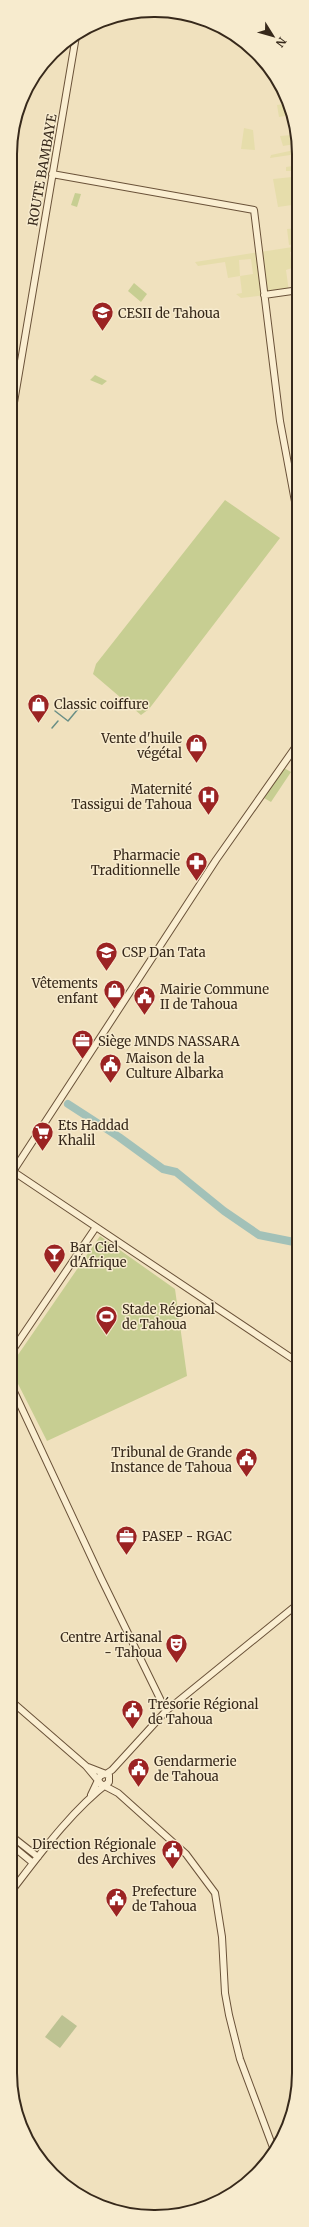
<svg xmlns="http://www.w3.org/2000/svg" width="309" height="2227" font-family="Merriweather,serif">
	<rect width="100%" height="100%" fill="#f0e1be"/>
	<path fill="#e6ddab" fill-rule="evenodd" d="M289,103L291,115L279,117L277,105Z
		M244,128L253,130L255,150L241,149Z
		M292,135L295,144L283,146L280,136Z
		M299,149V160L297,154L270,158L271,155Z
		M299,165V204L278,207L273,179L292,177V171H286V167Z
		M299,228V243L289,245L287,229Z
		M299,246V250L290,252L292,268L286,270L289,292L241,298L236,294L242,293L240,276L228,278L225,262L198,266L195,262ZM251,259L253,274L240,276L239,260Z"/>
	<path fill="#c7ce92" d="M75,193L81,194L77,207L71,205Z
		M134,283L147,294L141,302L128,291Z
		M95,375L107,381L102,385L90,380Z
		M225,500L280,538L149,709L141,715L93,674L96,664Z
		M284,768L291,772L271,802L264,798Z
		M100,1236L175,1289L187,1376L47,1441L13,1374V1362Z"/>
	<path fill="#bcc292" d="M62,2015L77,2026L60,2048L45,2037Z"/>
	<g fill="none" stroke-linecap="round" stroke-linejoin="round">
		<path stroke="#698f86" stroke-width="1.5" d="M55,711L68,721L78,709
			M52,728L58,721"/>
		<path stroke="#a2c1b8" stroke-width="8" d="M68,1104L119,1137L163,1169L176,1172L224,1211L259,1235L299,1243"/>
		<defs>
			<path id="secondary" d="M52,174L254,210L280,421L299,523
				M264,295L299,290
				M10,426L76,36
				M14,1172L299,1363
				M10,1176L216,860L299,742
				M10,1354L96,1227
				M10,1383L101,1578L166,1711
				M10,1700L86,1766L101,1784L118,1793L186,1854L215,1893L222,1937L225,1993L229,2015L240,2059L274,2150
				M88,1767L106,1774L112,1770L166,1711L299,1603
				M10,1835L38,1857
				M10,1844L33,1863
				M10,1893C40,1854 71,1811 109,1782V1775L104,1774L100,1776L91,1795"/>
		</defs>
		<use href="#secondary" stroke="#6a5239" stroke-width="8"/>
		<use href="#secondary" stroke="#faeed1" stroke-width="6"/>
	</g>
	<defs>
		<symbol id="school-pin" viewBox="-11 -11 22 30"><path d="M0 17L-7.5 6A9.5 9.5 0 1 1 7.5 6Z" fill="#9b2323" stroke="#f7ebce"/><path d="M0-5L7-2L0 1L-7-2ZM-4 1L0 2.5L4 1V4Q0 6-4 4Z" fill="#fff"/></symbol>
		<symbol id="shop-pin" viewBox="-11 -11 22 30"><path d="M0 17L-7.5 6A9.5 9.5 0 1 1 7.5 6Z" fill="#9b2323" stroke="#f7ebce"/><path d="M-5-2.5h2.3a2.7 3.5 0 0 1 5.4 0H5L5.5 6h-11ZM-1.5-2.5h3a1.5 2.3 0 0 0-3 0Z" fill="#fff"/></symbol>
		<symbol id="hospital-pin" viewBox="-11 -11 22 30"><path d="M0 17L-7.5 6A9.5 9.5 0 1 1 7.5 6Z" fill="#9b2323" stroke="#f7ebce"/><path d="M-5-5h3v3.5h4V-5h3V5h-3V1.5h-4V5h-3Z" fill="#fff"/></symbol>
		<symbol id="pharmacy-pin" viewBox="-11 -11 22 30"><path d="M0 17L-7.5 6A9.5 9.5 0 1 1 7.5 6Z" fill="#9b2323" stroke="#f7ebce"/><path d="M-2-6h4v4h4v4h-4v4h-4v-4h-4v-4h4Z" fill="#fff"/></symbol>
		<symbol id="civic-pin" viewBox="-11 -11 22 30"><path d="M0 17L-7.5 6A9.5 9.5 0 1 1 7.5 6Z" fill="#9b2323" stroke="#f7ebce"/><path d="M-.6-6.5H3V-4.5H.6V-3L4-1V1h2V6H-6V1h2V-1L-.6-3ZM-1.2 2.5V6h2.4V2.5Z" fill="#fff"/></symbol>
		<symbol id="office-pin" viewBox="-11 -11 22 30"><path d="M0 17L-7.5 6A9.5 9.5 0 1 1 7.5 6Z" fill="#9b2323" stroke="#f7ebce"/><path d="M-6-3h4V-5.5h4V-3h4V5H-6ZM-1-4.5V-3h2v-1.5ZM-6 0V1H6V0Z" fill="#fff"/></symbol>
		<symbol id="supermarket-pin" viewBox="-11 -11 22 30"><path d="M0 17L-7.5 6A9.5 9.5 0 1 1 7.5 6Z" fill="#9b2323" stroke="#f7ebce"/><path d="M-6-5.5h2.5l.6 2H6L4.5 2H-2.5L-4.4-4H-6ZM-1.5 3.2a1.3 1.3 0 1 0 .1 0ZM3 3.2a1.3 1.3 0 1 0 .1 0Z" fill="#fff"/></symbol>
		<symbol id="bar-pin" viewBox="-11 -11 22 30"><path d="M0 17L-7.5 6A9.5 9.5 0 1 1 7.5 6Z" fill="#9b2323" stroke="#f7ebce"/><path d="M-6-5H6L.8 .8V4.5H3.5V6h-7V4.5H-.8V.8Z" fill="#fff"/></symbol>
		<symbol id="stadium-pin" viewBox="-11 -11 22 30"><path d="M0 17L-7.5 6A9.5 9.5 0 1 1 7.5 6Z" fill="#9b2323" stroke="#f7ebce"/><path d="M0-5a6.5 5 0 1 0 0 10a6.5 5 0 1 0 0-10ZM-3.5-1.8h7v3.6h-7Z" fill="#fff"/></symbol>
		<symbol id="theatre-pin" viewBox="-11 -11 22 30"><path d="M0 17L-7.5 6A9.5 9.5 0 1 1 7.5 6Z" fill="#9b2323" stroke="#f7ebce"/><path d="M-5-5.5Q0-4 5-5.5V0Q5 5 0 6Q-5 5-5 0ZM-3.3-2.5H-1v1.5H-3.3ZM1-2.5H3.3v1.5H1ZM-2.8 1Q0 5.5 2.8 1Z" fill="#fff"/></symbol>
	</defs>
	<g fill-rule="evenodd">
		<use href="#school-pin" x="90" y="300" width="25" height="34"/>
		<use href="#shop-pin" x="26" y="692" width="25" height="34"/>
		<use href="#shop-pin" x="184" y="732" width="25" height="34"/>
		<use href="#hospital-pin" x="196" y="784" width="25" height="34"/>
		<use href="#pharmacy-pin" x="184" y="850" width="25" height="34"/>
		<use href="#school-pin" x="94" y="940" width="25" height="34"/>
		<use href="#shop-pin" x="102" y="978" width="25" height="34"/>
		<use href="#civic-pin" x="132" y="984" width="25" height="34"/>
		<use href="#office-pin" x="70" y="1028" width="25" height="34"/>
		<use href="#civic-pin" x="98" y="1052" width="25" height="34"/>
		<use href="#supermarket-pin" x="30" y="1120" width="25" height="34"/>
		<use href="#bar-pin" x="42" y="1242" width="25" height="34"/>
		<use href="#stadium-pin" x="94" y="1304" width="25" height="34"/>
		<use href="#civic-pin" x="234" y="1446" width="25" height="34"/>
		<use href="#office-pin" x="114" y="1524" width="25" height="34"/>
		<use href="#theatre-pin" x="164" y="1632" width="25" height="34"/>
		<use href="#civic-pin" x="120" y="1698" width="25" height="34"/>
		<use href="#civic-pin" x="126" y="1756" width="25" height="34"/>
		<use href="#civic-pin" x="160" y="1838" width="25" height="34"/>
		<use href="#civic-pin" x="104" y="1886" width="25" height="34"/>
	</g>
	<g text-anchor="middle" stroke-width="3" stroke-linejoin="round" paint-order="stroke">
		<g font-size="13" fill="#37291b" stroke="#f7ebce">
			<text transform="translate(42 170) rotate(-80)" y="5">ROUTE BAMBAYE</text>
		</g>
		<g font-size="13" fill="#37291b" stroke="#f7ebce" text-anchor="start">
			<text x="118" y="318">CESII de Tahoua</text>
			<text x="54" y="709">Classic coiffure</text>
			<text x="182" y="743" text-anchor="end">Vente d'huile<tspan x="182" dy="15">végétal</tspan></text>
			<text x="192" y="794" text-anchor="end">Maternité<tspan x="192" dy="15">Tassigui de Tahoua</tspan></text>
			<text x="180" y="860" text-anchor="end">Pharmacie<tspan x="180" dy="15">Traditionnelle</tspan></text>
			<text x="122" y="957">CSP Dan Tata</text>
			<text x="98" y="988" text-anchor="end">Vêtements<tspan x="98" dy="15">enfant</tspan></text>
			<text x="160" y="994">Mairie Commune<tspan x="160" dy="15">II de Tahoua</tspan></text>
			<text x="98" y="1046">Siège MNDS NASSARA</text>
			<text x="126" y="1063">Maison de la<tspan x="126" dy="15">Culture Albarka</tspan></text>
			<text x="58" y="1130">Ets Haddad<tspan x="58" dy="15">Khalil</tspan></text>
			<text x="70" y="1252">Bar Ciel<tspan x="70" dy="15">d'Afrique</tspan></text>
			<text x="122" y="1314">Stade Régional<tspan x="122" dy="15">de Tahoua</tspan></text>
			<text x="232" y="1457" text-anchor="end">Tribunal de Grande<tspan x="232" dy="15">Instance de Tahoua</tspan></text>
			<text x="142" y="1541">PASEP - RGAC</text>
			<text x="162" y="1642" text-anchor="end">Centre Artisanal<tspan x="162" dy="15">- Tahoua</tspan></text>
			<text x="148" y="1709">Trésorie Régional<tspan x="148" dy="15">de Tahoua</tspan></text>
			<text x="154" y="1766">Gendarmerie<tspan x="154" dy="15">de Tahoua</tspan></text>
			<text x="156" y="1849" text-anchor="end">Direction Régionale<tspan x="156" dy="15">des Archives</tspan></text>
			<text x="132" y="1896">Prefecture<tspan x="132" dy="15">de Tahoua</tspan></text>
		</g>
	</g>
	<path d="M0 0H309V2227H0ZM154 17H155A137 137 0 0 1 292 154V2073A137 137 0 0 1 155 2210H154A137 137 0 0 1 17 2073V154A137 137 0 0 1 154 17Z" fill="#f7ebce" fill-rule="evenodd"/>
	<path fill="none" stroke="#37291b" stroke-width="2" d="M154 17H155A137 137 0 0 1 292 154V2073A137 137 0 0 1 155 2210H154A137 137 0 0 1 17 2073V154A137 137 0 0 1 154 17Z"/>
	<g transform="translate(273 36) rotate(127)" stroke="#f7ebce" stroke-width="3" paint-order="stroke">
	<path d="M0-3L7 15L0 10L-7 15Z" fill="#37291b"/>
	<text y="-6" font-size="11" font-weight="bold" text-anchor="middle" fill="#37291b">N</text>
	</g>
</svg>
